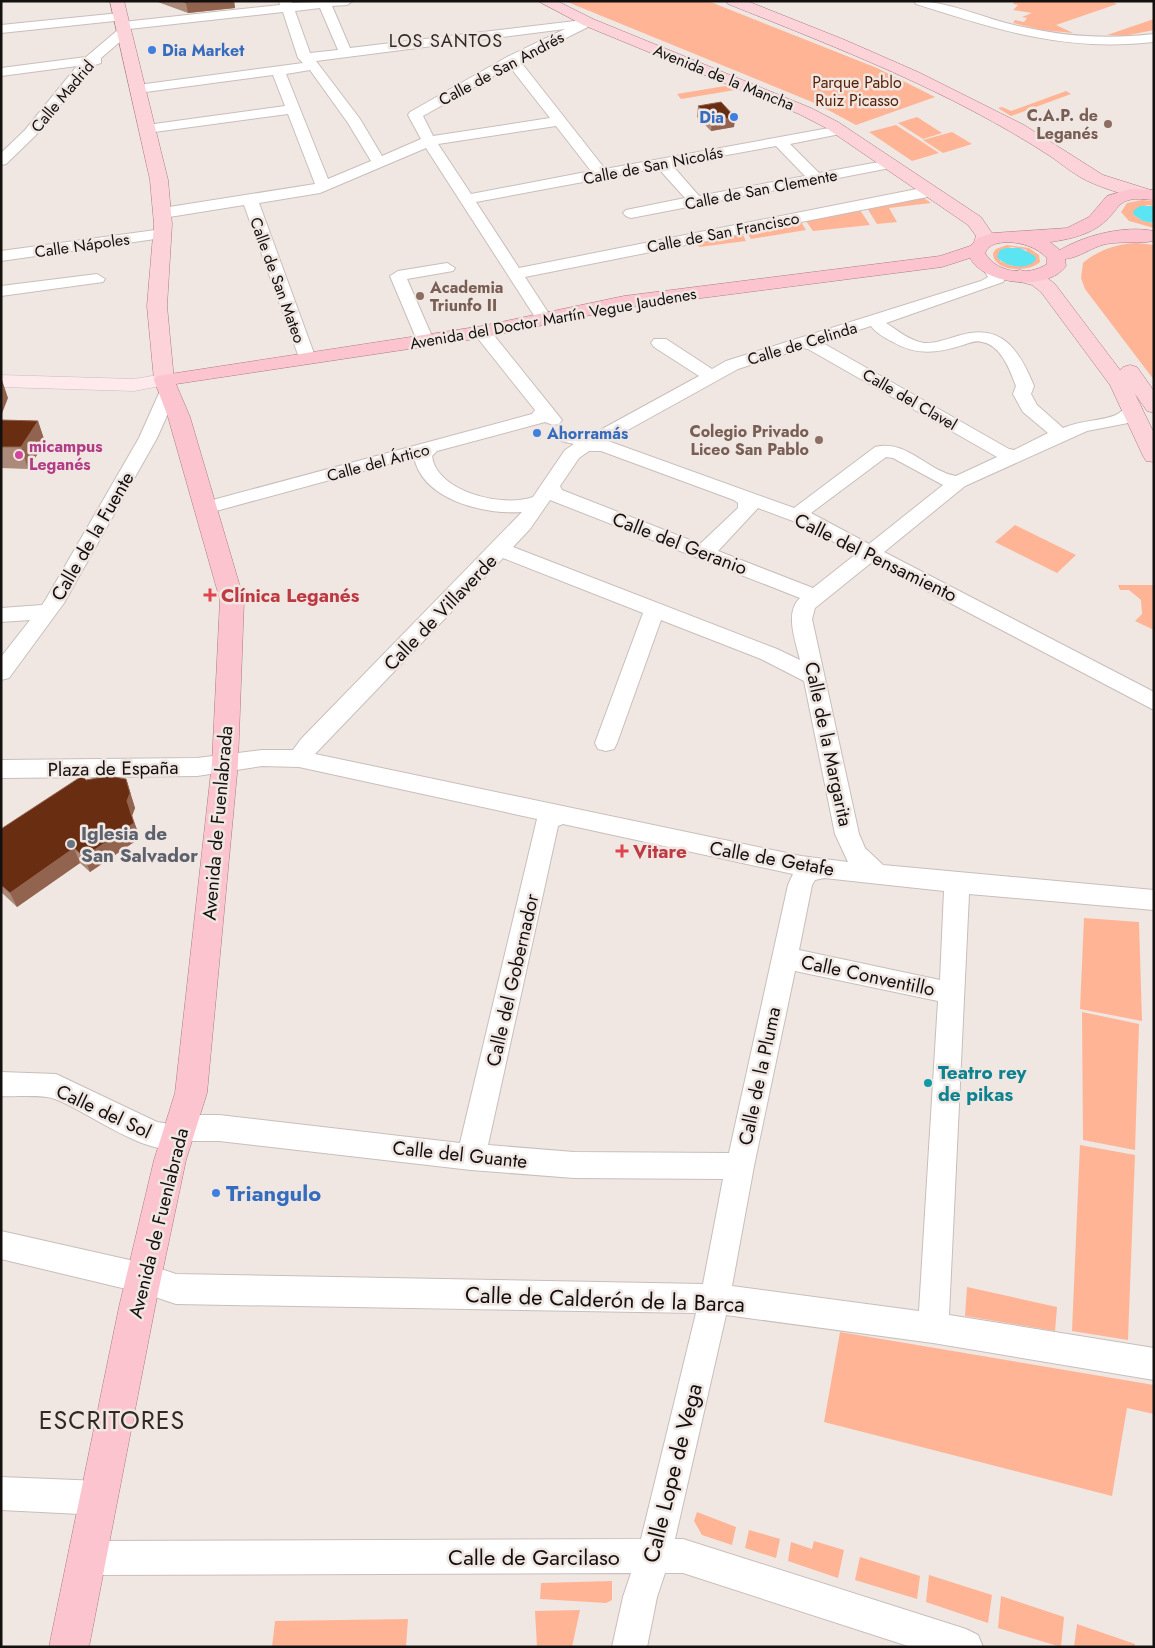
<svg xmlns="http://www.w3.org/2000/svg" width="1155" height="1648" font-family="Jost,sans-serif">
	<rect width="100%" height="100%" fill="#f0e6e2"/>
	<path fill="#ffb495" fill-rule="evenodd" d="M565,1H708L877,68L935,97L856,125L817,104Z
		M1015,1H1111L1117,4L1056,25L1073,33L1042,30L1013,23L1015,20L1024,22L1027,18L1022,17L1032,13L1013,10L1018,5L1013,4Z
		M1154,19V30L1124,36L1107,35Z
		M725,86L735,90L681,99L677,94Z
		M1066,91L1071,94L1011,116L998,108L1002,107L1011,111Z
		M917,117L942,133L923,139L898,123Z
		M896,125L939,153L912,161L869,132Z
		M952,132L972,144L943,153L923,140Z
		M924,198L931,203L889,208L897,222L877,224L867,208Z
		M1142,200L1154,201V206L1147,205L1134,215L1143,221L1154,223V228L1129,221L1121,212L1127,203Z
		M860,210L870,225L813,231L806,221Z
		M801,222L806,230L751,239L747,233Z
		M742,233L746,241L699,247L696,243Z
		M1137,243L1154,245V380L1085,289L1081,278L1083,263C1096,251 1119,243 1137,243Z
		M1007,245L1029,248L1039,255L1040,262C1029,273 993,272 993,253L996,249ZM1012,247L1027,250L1013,266L1000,261V250Z
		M1015,525L1076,555L1057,573L995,542Z
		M1118,585H1154V630L1135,621L1142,614L1141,600L1129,590H1120Z
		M1084,918L1139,922L1142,1021L1080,1009Z
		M1082,1012L1139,1024L1135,1150L1083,1140Z
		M1080,1145L1135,1155L1128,1340L1072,1331Z
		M967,1287L1057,1307L1055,1331L965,1316Z
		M840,1332L1154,1385V1414L1127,1408L1112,1496L824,1422Z
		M697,1512L736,1527L732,1545L702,1535L694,1521Z
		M749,1530L780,1539L776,1558L745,1548Z
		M814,1541L844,1550L838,1578L788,1561L791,1542L812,1549Z
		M860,1557L920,1576L917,1599L855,1580Z
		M929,1575L992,1595L988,1623L926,1602Z
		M612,1581V1600L606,1603L540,1599L541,1583Z
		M1001,1596L1064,1617L1061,1647L998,1628Z
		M580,1610L572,1647H537L535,1611Z
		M408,1619L406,1647H272L275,1621Z
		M1077,1624L1135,1644V1647H1074Z"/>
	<path fill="#5be4f2" d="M1140,206H1154V223L1143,221L1134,215L1133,211Z
		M1006,248H1020L1035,256L1036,260C1026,271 1006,267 997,257L1000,250Z"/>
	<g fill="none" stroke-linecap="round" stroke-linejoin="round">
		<defs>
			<path id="minor" d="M279,1H291L292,3L353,1L347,5L332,6L350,48L592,19L594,22L592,25L520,61L605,169L840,126L845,127L847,130L845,133L790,144L819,173L890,160L897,164L890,168L631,218L626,216L623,213L626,210L685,198L658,168L476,202L519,268L932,186L940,191L932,196L525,277L551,317L549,321H537L535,317L426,148L320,193L259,203L316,359L313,363H301L244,205L163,218L155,213L163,208L315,184L288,114L147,133L140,129L147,125L285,106L273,75L138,93L131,89L138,85L303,63L298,58L283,12L129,29V34L101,58V63L92,66L35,136L6,164L1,165V153L25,130L77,66L1,76V68L86,57L119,29L117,26L118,23L123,22L280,5ZM320,8L338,50L310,53L295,11ZM565,29L507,57L410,112L408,115L421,139L382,156L360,119L316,61ZM510,67L550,118L433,136L423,116ZM310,70L348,123L371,161L328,179L286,74ZM556,126L591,171L471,194L438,144ZM776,146L805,176L699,196L672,165Z
				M914,1C947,1 978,16 1010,24C1058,36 1104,40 1154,34V42C1066,52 998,30 916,4Z
				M120,13L126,17L124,20L1,33V25Z
				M163,229L169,231L171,234L169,237L1,261V251Z
				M447,263L455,268L453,271L407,279L434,341L431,345H419L390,276L398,271Z
				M992,265L998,267L1005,279L1003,282L886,323C897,330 910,341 924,343C936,344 949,338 961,335C1003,323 1020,352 1034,386L1031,394L1037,405L1063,428C1081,420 1102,421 1116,415C1126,410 1126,402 1139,405L1142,409L1128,423L1087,431L965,486L884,552L1154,692V710L872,562L815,608L812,619L859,834L865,848L883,865L1154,890V910L969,894L949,1315L1154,1348V1380L933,1343L726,1315L675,1539H683L966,1629L978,1635L983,1647H911L683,1573H665L657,1597L647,1647H612L623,1597L631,1573L88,1575L76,1570L71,1558L76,1546L88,1541L641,1539L696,1313L176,1304L143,1293L1,1259V1231L143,1263L176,1274L703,1284L723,1179L574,1178L471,1170L219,1141H189L186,1147C150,1161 90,1112 55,1099C42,1094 16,1097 1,1096V1072L56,1074L157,1122L169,1124L171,1119L181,1115H219L460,1143L537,819L299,767L262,766L197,776L1,778V760L197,758L262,750H293L301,739L522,512C485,515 422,500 414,457L205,514L198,512L195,508L198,504L532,414L535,410L476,336L474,332L476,328H488L562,420L559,424L553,425L545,422L437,451L432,456C436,492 504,508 533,497L565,450L574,444L561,441L559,437L561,433C573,430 582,437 593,434L699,376L654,347L651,343L654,339H666L712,369L726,361L981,281L988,277L984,270L986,267ZM871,326C876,333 885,338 893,342C917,356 937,353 963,345C969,343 976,340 982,342C1001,345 1010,370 1016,386L1013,394L1023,412L1048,433L1014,450L1009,449L821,342ZM803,348L808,349L997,457L956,476C927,471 907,439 875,447L794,508L608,441L738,369ZM589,451H601L734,500L738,503V508L700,544L562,490L560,486L579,458ZM886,457L893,458L943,485L869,544L811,513ZM550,500L800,598C784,613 796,642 800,660L777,649L513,547L530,529ZM758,508L801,524L856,554L813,588L718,551ZM503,558L643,613L595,743L598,749L606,751L614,749L617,743L661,620L761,659L804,681L835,834L848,862L801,856L315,754ZM563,824L793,874L788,885L729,1153L574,1152L488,1145L558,826ZM824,878L944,891L940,980L799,950L812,885L815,880ZM795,971L938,1001L919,1311L732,1286L754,1166Z
				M97,274L105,279L103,282L1,296V286Z
				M169,386L175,387L178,391L157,438L64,603L9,678L1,680V657L30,620L1,622V608L42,605L46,599L139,438L160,391L163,387Z
				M1,1477L100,1481L112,1486L117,1498L112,1510L100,1515L1,1510Z"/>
			<path id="secondary" d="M164,374L171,376L174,380L171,384L134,391L1,387V375L134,379Z"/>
			<path id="primary" d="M110,1H124L168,180L172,224L167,306L174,380L171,384L164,386L157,384L154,380L147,306L154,224L150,180Z
				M538,1H557L593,19L811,108L838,122L981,217L994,236L989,246H977L974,242L976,236L968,225L826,128L799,114L583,25Z
				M726,1H747L845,40L918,72L1024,125L1103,175L1154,191V199C1143,202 1103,188 1092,183C1077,177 1063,165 1050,156C950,91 838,48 728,4Z
				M1020,270L1046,277L1055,284L1120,370L1123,367L1130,365L1137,367L1154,391V413L1147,411L1135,394L1154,433V462L1146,461L1143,456L1110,385L1041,292L1032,285L1013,280L1011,276L1013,272Z"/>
			<path id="trunk" d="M1130,189L1154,190V200C1112,195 1124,209 1098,227C1084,236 1066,240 1050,242L1060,250C1085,235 1125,225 1154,231V241C1139,244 1122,241 1106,244C1092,247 1079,258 1065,259L1066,266C1048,292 984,285 970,258L942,267L624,308L482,338L176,384L190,417L244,600L238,763L207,1093L186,1160L155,1307L89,1647H49L119,1307L154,1160L175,1093L212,763L220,600L168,417L154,380L157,376L482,326L624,296L940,256L970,246L978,238L993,233L1067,228L1089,217L1107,196ZM1008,242C1023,243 1036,247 1047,258V264C1029,276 997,274 985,253C989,243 999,243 1008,242Z"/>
		</defs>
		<use href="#minor" stroke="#c8bebb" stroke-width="2"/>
		<use href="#secondary" stroke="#c8bebb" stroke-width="1"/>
		<use href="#primary" stroke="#aa7b83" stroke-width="1"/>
		<use href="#trunk" stroke="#aa7b83" stroke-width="1"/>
		<use href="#minor" fill="#fff" fill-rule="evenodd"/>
		<use href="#secondary" fill="#fee9ed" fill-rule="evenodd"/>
		<use href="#primary" fill="#fdd3da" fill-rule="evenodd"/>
		<use href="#trunk" fill="#fcc4ce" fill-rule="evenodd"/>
	</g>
	<path fill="#ac8a7a" d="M155,1H234L235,8L188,13Z
		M698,106L735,117L734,127L711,131L697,117Z
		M1,420L38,421L45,442L28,469L1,468Z
		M126,779L135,808L132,816L140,838L90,872L80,863L17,907L1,892V829L86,780Z"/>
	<path fill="#926450" d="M200,1H234L235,8L188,13L186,3Z
		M735,117L734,127L711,131L712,121Z
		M1,377L8,398L1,416Z
		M38,421L45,442L28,469L21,447Z
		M126,779L135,808L132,816L140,838L90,872L84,857L127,801Z
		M74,848L80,863L17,907L10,893Z"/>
	<path fill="#692d11" stroke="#926450" d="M181,1H200L186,3Z
		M721,102L735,117L712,121L698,106Z
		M1,420L38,421L21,447H1Z
		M82,776L86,780L108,776L126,779L130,793L127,801L134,823L84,857L74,848L10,893L1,885V829Z"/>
	<g fill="#3f7fe0" stroke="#f0e6e2" stroke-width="2">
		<circle cx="152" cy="50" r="5"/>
		<circle cx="734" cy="117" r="5"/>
		<circle cx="537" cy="433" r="5"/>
		<circle cx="216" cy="1193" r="5"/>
	</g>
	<g fill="#8d6e63" stroke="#f0e6e2" stroke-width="2">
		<circle cx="1108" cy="124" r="5"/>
		<circle cx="420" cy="296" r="5"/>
		<circle cx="819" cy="440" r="5"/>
	</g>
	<circle fill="#d1479c" stroke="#f0e6e2" stroke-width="2" cx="19" cy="455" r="5"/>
	<g fill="#e0444e" stroke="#f0e6e2" stroke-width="2">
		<path d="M207.5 587.5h5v5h5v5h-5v5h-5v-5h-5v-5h5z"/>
		<path d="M619.5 843.5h5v5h5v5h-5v5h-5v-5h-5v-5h5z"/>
	</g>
	<circle fill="#6b7280" stroke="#f0e6e2" stroke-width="2" cx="71" cy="844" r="5"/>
	<circle fill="#0f9aa8" stroke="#f0e6e2" stroke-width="2" cx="928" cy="1083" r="5"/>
	<g text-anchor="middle" stroke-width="5" stroke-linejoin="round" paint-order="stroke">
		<g font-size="16" font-weight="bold" fill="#366cbe" stroke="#f0e6e2" text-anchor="start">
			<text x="162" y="56">Dia Market</text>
			<text x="724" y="123" text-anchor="end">Dia</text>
			<text x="547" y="439">Ahorramás</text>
		</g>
		<g font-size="16" fill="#13100f" stroke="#f0e6e2">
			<text transform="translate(501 68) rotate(-28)" y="6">Calle de San Andrés</text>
			<text transform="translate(724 77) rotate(22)" y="6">Avenida de la Mancha</text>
			<text transform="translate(62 96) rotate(-50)" y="6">Calle Madrid</text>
			<text transform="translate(653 165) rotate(-11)" y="6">Calle de San Nicolás</text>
			<text transform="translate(761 189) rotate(-11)" y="6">Calle de San Clemente</text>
			<text transform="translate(723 232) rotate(-11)" y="6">Calle de San Francisco</text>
			<text transform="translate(82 245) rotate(-8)" y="6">Calle Nápoles</text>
			<text transform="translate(278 280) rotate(70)" y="6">Calle de San Mateo</text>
			<text transform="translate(553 318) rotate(-10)" y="6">Avenida del Doctor Martín Vegue Jaudenes</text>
			<text transform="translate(802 343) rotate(-17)" y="6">Calle de Celinda</text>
			<text transform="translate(910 399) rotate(30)" y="6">Calle del Clavel</text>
			<text transform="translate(378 462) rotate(-15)" y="6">Calle del Ártico</text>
		</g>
		<g font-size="16" fill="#551e03" stroke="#f0e6e2">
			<text x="857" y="88">Parque Pablo<tspan x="857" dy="18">Ruiz Picasso</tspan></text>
		</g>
		<g font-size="16" font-weight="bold" fill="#785e54" stroke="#f0e6e2" text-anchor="end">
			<text x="1098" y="121">C.A.P. de<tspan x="1098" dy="18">Leganés</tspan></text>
			<text x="430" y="293" text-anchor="start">Academia<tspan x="430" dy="18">Triunfo II</tspan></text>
			<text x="809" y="437">Colegio Privado<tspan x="809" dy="18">Liceo San Pablo</tspan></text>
		</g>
		<g font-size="16" font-weight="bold" fill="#b23c85" stroke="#f0e6e2" text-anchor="start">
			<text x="29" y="452">micampus<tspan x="29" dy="18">Leganés</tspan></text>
		</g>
		<g font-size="18" letter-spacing="1" fill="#302926" stroke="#f0e6e2">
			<text x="446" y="47">LOS SANTOS</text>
		</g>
		<g font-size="19" fill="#13100f" stroke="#f0e6e2">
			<text transform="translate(92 536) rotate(-60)" y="7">Calle de la Fuente</text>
			<text transform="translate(680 543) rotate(21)" y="7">Calle del Geranio</text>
			<text transform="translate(876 557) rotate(26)" y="7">Calle del Pensamiento</text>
			<text transform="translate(440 612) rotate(-46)" y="7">Calle de Villaverde</text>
			<text transform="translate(829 744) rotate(78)" y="7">Calle de la Margarita</text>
			<text transform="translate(113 768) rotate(-1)" y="7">Plaza de España</text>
			<text transform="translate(217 823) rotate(-85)" y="7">Avenida de Fuenlabrada</text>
			<text transform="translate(772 858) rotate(10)" y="7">Calle de Getafe</text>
			<text transform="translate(868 975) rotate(12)" y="7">Calle Conventillo</text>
			<text transform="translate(512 980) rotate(-77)" y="7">Calle del Gobernador</text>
			<text transform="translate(759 1076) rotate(-78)" y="7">Calle de la Pluma</text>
			<text transform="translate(104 1111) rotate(25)" y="7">Calle del Sol</text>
			<text transform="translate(460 1154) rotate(6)" y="7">Calle del Guante</text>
			<text transform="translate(158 1223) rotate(-76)" y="7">Avenida de Fuenlabrada</text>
		</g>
		<g font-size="19" font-weight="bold" fill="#be3a42" stroke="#f0e6e2" text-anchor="start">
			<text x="221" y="602">Clínica Leganés</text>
			<text x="633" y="858">Vitare</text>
		</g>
		<g font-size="19" font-weight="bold" fill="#5b616d" stroke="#f0e6e2" text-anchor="start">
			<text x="81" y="840">Iglesia de<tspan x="81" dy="22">San Salvador</tspan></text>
		</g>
		<g font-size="19" font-weight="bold" fill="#0d838f" stroke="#f0e6e2" text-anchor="start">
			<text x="938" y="1079">Teatro rey<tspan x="938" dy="22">de pikas</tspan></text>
		</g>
		<g font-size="22" font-weight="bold" fill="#366cbe" stroke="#f0e6e2" text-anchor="start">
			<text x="226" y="1201">Triangulo</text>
		</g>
		<g font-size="22" fill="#13100f" stroke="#f0e6e2">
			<text transform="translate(605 1299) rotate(2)" y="8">Calle de Calderón de la Barca</text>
			<text transform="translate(672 1473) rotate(-76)" y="8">Calle Lope de Vega</text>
			<text x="534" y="1565">Calle de Garcilaso</text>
		</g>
		<g font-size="25" letter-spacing="1" fill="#302926" stroke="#f0e6e2">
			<text x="112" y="1429">ESCRITORES</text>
		</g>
	</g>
	<rect width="1155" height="1648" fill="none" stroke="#13100f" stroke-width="5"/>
</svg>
